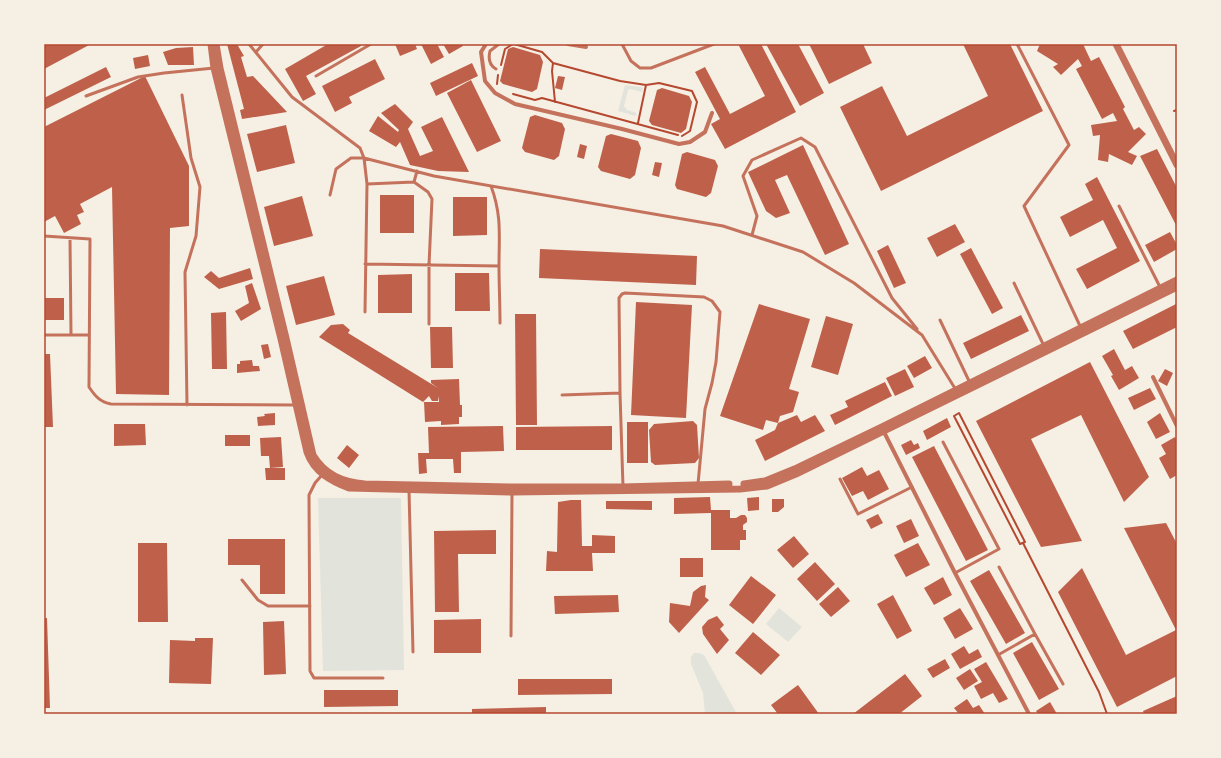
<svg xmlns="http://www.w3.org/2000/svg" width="1221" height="758" font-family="Karla,sans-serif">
	<rect width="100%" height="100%" fill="#f6efe4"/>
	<path fill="#e2e4dc" d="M625,85L641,87L643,89L642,92L630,89L628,90L624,106L627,110L637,113L635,116L618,111Z
		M318,498H401L404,670L323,671Z
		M779,608L802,627L788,642L766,624Z
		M694,653H699L704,655L737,714H705L703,693L691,664V657Z"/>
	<path fill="#bf614a" d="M48,44H91L44,69V46Z
		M227,44H237L244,56L241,57L247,77L253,76L287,112L242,119L240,110L244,109Z
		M328,44H360L361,46L306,76L316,94L303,101L285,69Z
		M395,44H415L417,49L400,56Z
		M421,44H437L444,57L431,64Z
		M443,44H462L463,46L449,54Z
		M738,44H761L796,112L725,149L711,124L720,119L695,72L705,67L730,114L765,96Z
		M766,44H798L824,93L800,106Z
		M809,44H863L872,63L829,84Z
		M963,44H1010L1043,111L881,191L840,107L882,86L907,136L988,96Z
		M1040,44H1083L1091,61L1099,57L1125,107L1123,109L1134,130L1139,127L1146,134L1128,152L1137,156L1132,165L1109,154L1108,162L1098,160L1100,135L1093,136L1091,125L1117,121L1113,113L1102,119L1076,69L1082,66L1078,59L1061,75L1053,67L1058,64L1037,51Z
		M193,47L194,65H168L163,52L176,48Z
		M513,47L540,55L543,62L537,89L532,92L503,84L500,81L508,49Z
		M148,55L150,66L135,69L133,58Z
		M375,59L385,79L349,97L352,103L335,112L322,86Z
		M472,63L478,76L436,96L430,83Z
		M106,67L111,77L44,110V98Z
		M145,76L189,166V226L170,228L169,395L116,394L112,187L80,204L84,212L77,215L81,224L64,233L55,216L44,222V127Z
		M558,76L565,77L562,90L555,88Z
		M471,80L501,141L477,152L447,93Z
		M662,88L689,96L692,102L686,129L681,133L652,125L649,121L657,90Z
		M395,104L413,122L408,129L420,156L433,151L421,127L442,117L469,172L438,171L410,165L400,142L396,147L369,131L378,116L398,132L399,130L381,113Z
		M535,115L562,123L565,129L559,156L554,160L525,152L522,148L530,117Z
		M286,125L295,163L257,172L247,134Z
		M611,134L638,141L641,148L635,175L630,179L601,171L598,167L606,136Z
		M580,144L587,146L584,159L577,157Z
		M803,145L849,244L825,255L787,175L775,180L790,213L776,218L766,211L748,172Z
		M1157,149L1177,188V227L1140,156Z
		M687,152L715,160L718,166L711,193L706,197L677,189L675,185L682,154Z
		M655,162L662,163L659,177L652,175Z
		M1097,177L1140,261L1087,289L1076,269L1117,248L1103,220L1070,237L1060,217L1093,200L1085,184Z
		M380,195H414V233H380Z
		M302,196L313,236L274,246L264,207Z
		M453,197H487V235L453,236Z
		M955,224L965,242L937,257L927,238Z
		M1170,232L1177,245V249L1154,262L1145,245Z
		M888,245L906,283L894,288L877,251Z
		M971,248L1003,308L992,314L960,254Z
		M540,249L697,256L696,285L539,278Z
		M250,268L253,279L219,289L204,277L211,271L219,278Z
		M455,273H489L490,311H455Z
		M412,274V313H378V275Z
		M324,276L335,315L296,325L286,286Z
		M252,283L261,309L241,321L235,311L249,303L245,286Z
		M44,298H64V320H44Z
		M636,302L692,305L686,418L631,415Z
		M759,304L810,319L789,389L799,392L793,412L780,416L778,423L766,420L763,430L720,416Z
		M1176,304L1177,327L1133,349L1123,331Z
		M226,312L227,369H212L211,313Z
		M515,314H536L537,425H516Z
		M1021,315L1029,331L971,359L963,343Z
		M826,316L853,324L838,375L811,367Z
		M343,324L350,330L348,333L438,388L431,383V380L459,379L460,405H462V417H459V424L441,425V421L425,422L424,402H439V396L438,401H432L429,396L423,402L319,337L331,325Z
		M430,327H452L453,368H431Z
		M268,344L271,357L264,359L261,345Z
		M1114,349L1125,370L1132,366L1139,378L1119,390L1111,376L1113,375L1102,356Z
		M44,354H50L53,427H44Z
		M925,356L932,368L914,378L907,366Z
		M252,360L253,366H259L260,371L237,373V364H240V361Z
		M1090,362L1149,477L1124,502L1081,415L1031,439L1082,541L1041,547L976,421Z
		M905,369L914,387L895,396L886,378Z
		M1165,369L1173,373L1167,386L1158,381Z
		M885,382L892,396L835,425L830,415L848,407L845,401Z
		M1150,388L1156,399L1134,410L1128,398Z
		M275,413V425L258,426L257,417L265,416L264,414Z
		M1160,413L1170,432L1156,439L1147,422Z
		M797,415L801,422L815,415L825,431L765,461L755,440L775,430L778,423Z
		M947,418L951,427L927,440L923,431Z
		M693,421L697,425L699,458L695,463L655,465L651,462L649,430L654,424Z
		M627,422H648V463H627Z
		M114,424H145L146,445L114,446Z
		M503,426L504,451L461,452V473H454L453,459H426L427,473L419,474L418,453H429L428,427Z
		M612,426V450H516V427Z
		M225,435H250V446H225Z
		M281,437L283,467L270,468L269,456H261L260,438Z
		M1175,437L1177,442V475L1170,479L1159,458L1166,454L1161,445Z
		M911,440L914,445L918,443L920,448L906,455L901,445Z
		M347,445L359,455L349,468L337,458Z
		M934,446L988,550L966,561L912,457Z
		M862,467L867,476L879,470L889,489L868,500L863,491L852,496L842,478Z
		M265,468H285V480H266Z
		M710,497L711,510H730V518H736L741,515H745L747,518V522L743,525V530H746V540H740V550H711V513L674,514V498Z
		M759,497V510L748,511L747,498Z
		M772,499H784V507L778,512H772Z
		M571,500H581L582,546H592V535L615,536V553H592L593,571H546L547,551L557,552L558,502Z
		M606,501H652V510L606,509Z
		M878,514L883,523L871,529L866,520Z
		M911,519L919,536L904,543L896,526Z
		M1166,523L1177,544V676L1117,707L1058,592L1082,568L1126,655L1176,630L1124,528Z
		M496,530V554H458L459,612H435L434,531Z
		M794,536L809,554L793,568L777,550Z
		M228,539H285V594H260V565H228Z
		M138,543H167L168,622H138Z
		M918,543L930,565L906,577L894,555Z
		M680,558H703V577H680Z
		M815,562L835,584L817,601L797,579Z
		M989,570L1025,633L1006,644L970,581Z
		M751,576L776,595L753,624L729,605Z
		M943,577L952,595L934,605L924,588Z
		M706,585L705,597L709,600L679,633L669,622L670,603L690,606L693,592L701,586Z
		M838,587L850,601L831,617L819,604Z
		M618,595L619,612L555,614L554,596Z
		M893,595L912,631L897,639L877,604Z
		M960,608L973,629L955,639L943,618Z
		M717,616L724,625L720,629L729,640L717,654L703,634L702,627L708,620Z
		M44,618H47L50,708H44Z
		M481,619V653H434V620Z
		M284,621L286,674L264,675L263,622Z
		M753,632L780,655L761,675L735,653Z
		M195,638H213L211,684L169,683L170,640L195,641Z
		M1032,642L1059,689L1039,700L1013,653Z
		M964,646L969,654L978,649L982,657L960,669L951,654Z
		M945,659L950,668L933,678L927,669Z
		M986,662L1008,699L999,703L993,693L981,699L974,686L982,682L974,669Z
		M970,669L978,681L964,690L956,678Z
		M905,674L922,696L899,714H853Z
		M518,679H612V694L518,695Z
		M798,685L819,714H778L771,705Z
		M324,690H398V706L324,707Z
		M1177,696V714H1144L1143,711Z
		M967,699L973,708L979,705L985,714H959L954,708Z
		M1050,702L1057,714H1038L1036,711Z
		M546,707V714H472V709Z"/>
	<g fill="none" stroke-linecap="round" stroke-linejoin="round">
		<path stroke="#b5482f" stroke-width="2" d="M514,44L542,52L553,63
			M501,65L505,49L513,44
			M497,84L498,75
			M646,85L659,83L692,91L697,102L690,131L682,136
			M513,94L535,100L542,98L678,135
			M555,102L552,71L553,63L620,81L646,85L638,123
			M1174,111L1177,110
			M959,413L1025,542L1020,544L954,416Z
			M1023,543L1099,692L1107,714"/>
		<path stroke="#c5725c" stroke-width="3" d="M249,44L292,97L360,148L364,158L434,176L723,226L803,252L854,283L922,335
			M622,44L631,61L640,68H651L714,44
			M1017,44L1069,145L1024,206L1081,328
			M256,52L263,44
			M496,69C489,65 488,59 490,51L499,44
			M316,76L371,44
			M182,95L191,158L200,187L196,236L185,272L187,405
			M86,96L138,77L164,73L214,68
			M414,182L417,171
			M367,184L414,182L428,192L432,199L429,265V324
			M491,186C502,216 499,235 499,266C499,285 500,304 500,323
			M330,195L336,169L351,158H364L367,184L365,312
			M1119,206L1160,287
			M752,235L757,216L743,176L752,160L801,138L815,147L892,298L917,329
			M44,236L90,239L89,387C95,396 100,402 111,404L296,405
			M70,238L71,335
			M365,264L499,266
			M1014,283L1044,346
			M940,320L970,383
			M44,335H89
			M922,335L956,390
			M562,395L620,393
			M943,442L999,549L955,573
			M322,475L315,483L309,495L310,671L314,678H383
			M840,479L858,514L912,487
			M623,487L620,393L619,298L622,294L625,293L704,297L712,301L720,312L716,362L712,383L705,409L698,484
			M409,490L413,652
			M999,567L1035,634
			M242,580L258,600L268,606H310
			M511,636L512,493
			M998,655L1035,634L1063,684"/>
		<path stroke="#c5725c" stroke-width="4" d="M486,44L481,52L485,81L495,93L515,104L622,129L679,144L690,142L705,132L712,113
			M568,44L586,47L584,44
			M1153,377L1177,426
			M883,430L955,573L1029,714"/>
		<path stroke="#c5725c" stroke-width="7" d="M211,44L214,68L281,339L307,452C314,472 331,481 349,488L512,492L740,489L767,486L796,474L1177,287
			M216,44L220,68L286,338L313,455C325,475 343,482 365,484L512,487H623L729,484
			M1116,44L1177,165
			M744,484L765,481L797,468L882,427L1177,280"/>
	</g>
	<rect width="1221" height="758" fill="none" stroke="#f6efe4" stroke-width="90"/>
	<rect x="45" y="45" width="1131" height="668" fill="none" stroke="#b5482f" stroke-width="1.5"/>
</svg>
